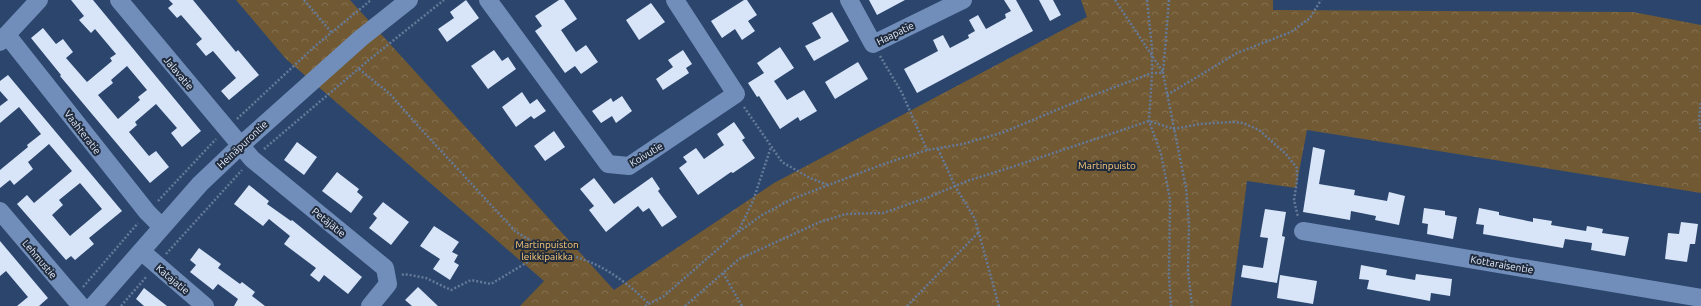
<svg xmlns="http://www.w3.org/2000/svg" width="1701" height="306" font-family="Ubuntu,sans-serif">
	<defs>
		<pattern id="forest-crowns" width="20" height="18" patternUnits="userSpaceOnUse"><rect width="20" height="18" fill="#705933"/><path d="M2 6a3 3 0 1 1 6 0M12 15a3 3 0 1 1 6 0" fill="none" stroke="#847151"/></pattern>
	</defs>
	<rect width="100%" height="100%" fill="#2b456c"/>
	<path fill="url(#forest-crowns)" d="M236,0H350L614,290L774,183L1087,17L1081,0H1273V10L1633,12L1701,25V193L1307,130L1296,188L1247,181L1231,306H520L544,281L286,59Z"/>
	<path fill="#d8e4f8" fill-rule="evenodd" d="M71,0H93L201,131L182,147L171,133L177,128L156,104L135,122L137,125L129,132L149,156L156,151L169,167L150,183L60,76L61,75L31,38L43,28L56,44L63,39L73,52L66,58L87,82L112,61L110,58L116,54L95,29L91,33L79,20L84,16ZM127,66L147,90L138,97L140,100L118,119L98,95L113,83L111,80Z
		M169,0H193L236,52L238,50L259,75L229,100L221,91L236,78L213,51L206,56L196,44L202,39L181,15L177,18L168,8L173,4Z
		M466,0L479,18L447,42L438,29L454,18L450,12Z
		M559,0H564L577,19L561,30L576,52L586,45L598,62L581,74L575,66L565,73L535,31L542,26L535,16Z
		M744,0H747L757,15L748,21L755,31L742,40L735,29L722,38L711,21Z
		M869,0H905L877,15Z
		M1004,0H1016L1033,31L917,93L904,69L938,51L933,40L943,35L950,48L969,38L968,35L975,31L969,20L978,15L986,29L1006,18L1005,14L1011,11Z
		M1039,0H1053L1061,15L1050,21Z
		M651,3L665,22L639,40L626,20Z
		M832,12L849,41L814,61L805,46L821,38L812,23Z
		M780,47L794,68L774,81L787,100L804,90L817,111L800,121L798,117L780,129L759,96L757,97L748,83L764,73L757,63Z
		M494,50L502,61L508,57L516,69L488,89L471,66Z
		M683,50L692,64L686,68L689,73L663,90L656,79L673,67L668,60Z
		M858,62L868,79L835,99L825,82Z
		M8,75L122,211L89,238L94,244L75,260L71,256L66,260L17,204L27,195L34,203L72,171L49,144L28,162L33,169L14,185L10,180L0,188V170L28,147L27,145L41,134L19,107L0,123V106L8,100L0,91V81ZM80,183L102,209L70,236L52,215L63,205L59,200Z
		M522,92L530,104L537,99L546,111L534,119L531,116L516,127L502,107Z
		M622,96L632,111L616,123L612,116L601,123L592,111L611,98L613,102Z
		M734,122L745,138L742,140L755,158L733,173L731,172L698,195L679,168L687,162L683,157L696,148L704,159L724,145L717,134Z
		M554,131L565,147L545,161L534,146Z
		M297,142L317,157L304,175L284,160Z
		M1313,147L1325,150L1319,184L1355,190L1354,195L1387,201L1389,192L1405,196L1399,225L1375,220L1376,216L1351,211L1350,220L1303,212Z
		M337,172L359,189L357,192L363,197L351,213L322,191Z
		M652,177L660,189L658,191L677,217L662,227L649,208L643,212L638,206L606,232L589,210L594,206L580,189L594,178L614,204Z
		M249,185L269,201L267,204L291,221L292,220L362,277L348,294L324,275L319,282L310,275L316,268L284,244L290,236L269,219L263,226L234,204Z
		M383,202L409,222L391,245L369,228L377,218L373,214Z
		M1424,208L1445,211V215L1457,217L1453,239L1427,234L1428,224L1422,223Z
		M1479,208L1499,212V215L1533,222V218L1552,221L1551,225L1586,231L1587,226L1603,229L1602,233L1629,237L1625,256L1591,250L1592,243L1565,239L1563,248L1483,234L1484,225L1476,224Z
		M1265,209L1286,212L1282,236L1285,237L1277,283L1241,277L1243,265L1263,268L1268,238L1260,237Z
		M1681,222L1698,224L1695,244H1690L1687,262L1665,259L1668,233L1679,234Z
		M434,226L459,242L452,252L458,255L454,262L459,265L450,280L433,269L440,259L420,246Z
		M0,241L48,298L39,306H17L28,297L6,271L0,276Z
		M199,248L221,264L218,268L240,284L242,282L255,292L252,296L265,306H234L238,299L218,284L213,290L190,272L196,265L190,260Z
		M1361,265L1387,270L1386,275L1415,280L1416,274L1452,279L1450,296L1431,293L1430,301L1367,289L1369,280L1359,279Z
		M1280,275L1317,281L1313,304L1277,298Z
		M418,287L438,306H412L405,300Z
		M144,288L167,306H144L136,299Z"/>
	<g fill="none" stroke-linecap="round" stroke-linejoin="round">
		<path stroke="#657999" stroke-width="2.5" stroke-dasharray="2 2" stroke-linecap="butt" d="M304,0L332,33
			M1115,0L1163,72
			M1147,0L1152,48V73L1149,121L1161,154L1170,199L1169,275L1171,306
			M1169,0L1163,73L1186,188L1189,224L1188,271L1192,306
			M880,56L902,93L927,150
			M359,69L389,93L419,127L515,231C538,247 566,252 592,263C613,272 633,288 649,304
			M1167,95L1237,53L1291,32L1310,18L1321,0
			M1701,103L1699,118L1701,132
			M744,107L782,162L810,178L828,185
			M237,119L314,47L371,0
			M264,149L370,59L444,0
			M938,149L955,186L975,219L999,306
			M158,201L216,139
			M738,232L753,201L771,147
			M166,254L242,170
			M723,273L742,306
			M402,275L404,274L426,278L451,290L471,280L491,284L531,260
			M83,287L138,223
			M121,306L147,276
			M645,306L664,296L733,236L762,215L792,199L881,165L927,150L963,144L1004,132L1078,101L1152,73H1163
			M685,306L739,259L820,222L846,214L883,213L929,197L967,181L1012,167L1149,121L1174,129L1200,124L1232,122L1243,123L1259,130L1286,154L1297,168V181L1294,200L1298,217
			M907,306L979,232"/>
		<path stroke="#718eba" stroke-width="18" d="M119,0L252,159L385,268L388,284L370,306
			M488,0L608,164L629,166L736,94L675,0
			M849,0L873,44L963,0
			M7,35L147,212L162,227
			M0,42L39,0
			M0,211L81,306
			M1303,231L1701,298
			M141,251L205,306
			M93,306L200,184L240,146L361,38L409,0"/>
	</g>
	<g text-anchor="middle" stroke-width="4" stroke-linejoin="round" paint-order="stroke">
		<g font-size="10" fill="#e4edfc" stroke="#202c3e">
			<text transform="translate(895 33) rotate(-26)" y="4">Haapatie</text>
			<text transform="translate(179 73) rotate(50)" y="4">Jalavatie</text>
			<text transform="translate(83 132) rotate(52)" y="4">Vaahteratie</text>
			<text transform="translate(242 144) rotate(-43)" y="4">Heinäpurontie</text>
			<text transform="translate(646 154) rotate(-31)" y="4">Koivutie</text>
			<text transform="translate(329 222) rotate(39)" y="4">Petäjätie</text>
			<text transform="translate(40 259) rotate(50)" y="4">Lehmustie</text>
			<text transform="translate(1502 264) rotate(10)" y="4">Kottaraisentie</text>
			<text transform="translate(173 279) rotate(40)" y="4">Katajatie</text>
		</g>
		<g font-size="10" fill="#fdca77" stroke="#202c3e">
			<text x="1107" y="169">Martinpuisto</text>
			<text x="547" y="248">Martinpuiston<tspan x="547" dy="12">leikkipaikka</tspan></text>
		</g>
	</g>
</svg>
